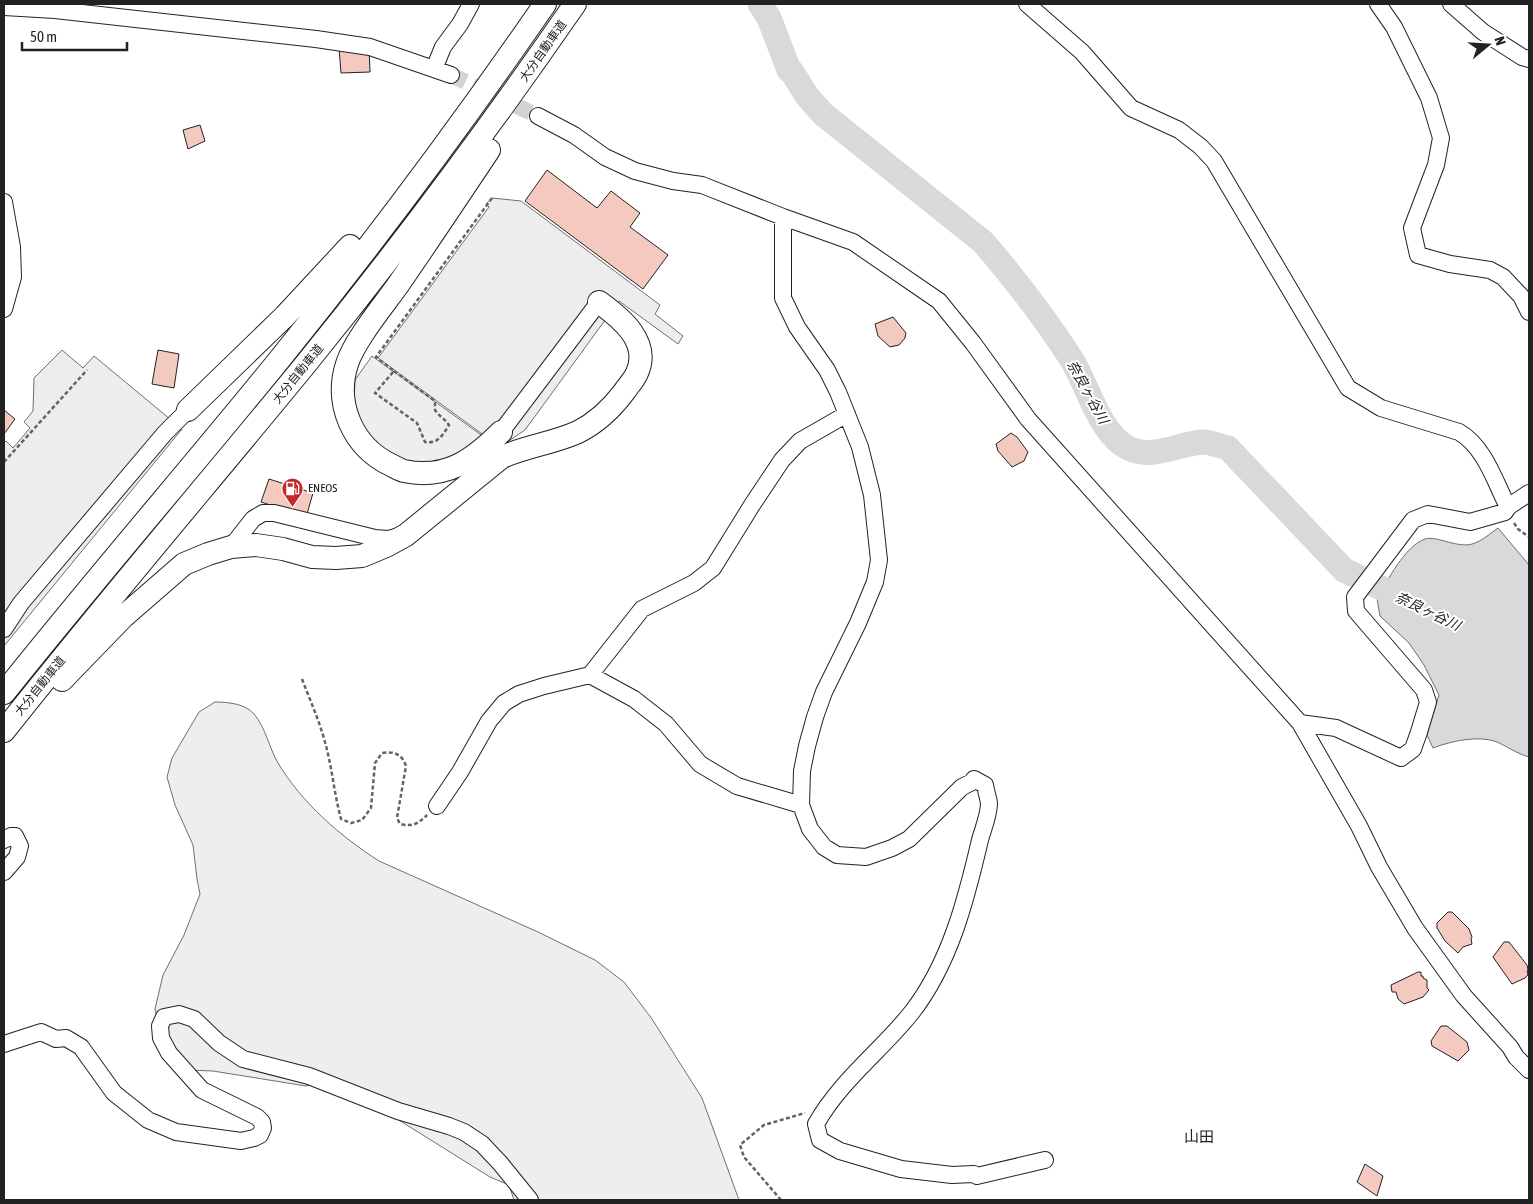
<svg xmlns="http://www.w3.org/2000/svg" width="1533" height="1204" font-family="'Asap Condensed','Noto Sans JP',sans-serif">
	<rect width="100%" height="100%" fill="#fff"/>
	<path fill="#eee" stroke="#6f6f6f" d="M372,356L484,437L478,444L436,463H415L398,458L380,448L365,431L354,405L355,380Z
		M215,702C228,702 246,704 254,714C266,728 269,748 278,763C302,803 340,836 379,861L538,932L595,960L624,982L652,1019L702,1098L739,1200H514L509,1185L490,1177L346,1087L324,1082L306,1086L213,1071L185,1070L164,1047L155,1009L163,975L184,935L200,894L197,879L193,845L175,805L167,777L172,758L199,712Z"/>
	<path fill="#ededed" stroke="#6f6f6f" d="M492,198L521,201L660,305L655,314L683,336L678,344L619,301L525,430L500,447L378,358L489,207L486,204Z
		M62,350L83,368L94,356L182,429L4,646V443L6,441L13,448L30,428L24,422L33,411L34,378Z"/>
	<path fill="#d9d9d9" stroke="#6f6f6f" d="M1498,528L1529,565V757C1518,754 1508,747 1497,742C1479,735 1451,741 1433,748L1427,735L1439,695L1424,665L1409,643L1380,616L1377,599C1387,581 1405,546 1425,539C1437,535 1459,550 1475,543C1483,540 1491,533 1498,528Z"/>
	<g fill="none" stroke-linecap="round" stroke-linejoin="round">
		<path stroke="#d9d9d9" stroke-width="25" d="M760,4L769,18L789,70L792,72L807,96L823,114L983,242C1015,279 1045,318 1072,360C1088,386 1099,433 1128,448C1152,460 1178,444 1202,442C1210,442 1220,446 1228,448L1344,570L1412,603"/>
	</g>
	<path fill="#f3c9c0" stroke="#222" d="M369,47L370,72L341,73L339,48Z
		M200,125L205,141L188,149L183,130Z
		M547,170L597,208L611,191L640,213L630,227L668,255L643,289L525,201Z
		M893,317L906,333L905,338L899,345L890,347L878,336L875,324Z
		M158,350L179,354L174,388L152,384Z
		M4,410L15,419L4,434Z
		M1011,433L1017,437L1028,452L1024,461L1012,467L998,451L996,444Z
		M269,479L313,493L303,528L289,511L261,502Z
		M1448,912H1452L1469,929L1472,937L1471,939L1472,944L1463,947L1458,953L1445,941L1437,928V923Z
		M1504,942H1509L1527,965L1528,970L1527,971L1528,975L1525,978L1512,984L1493,957Z
		M1418,972H1421V976H1423V978L1427,980V988L1429,990L1423,997L1404,1004L1398,999L1396,992H1392L1391,985Z
		M1441,1026H1447L1467,1042L1469,1050L1458,1061L1432,1046L1431,1041Z
		M1365,1164L1383,1176L1377,1196L1357,1182Z"/>
	<g fill="none" stroke-linecap="round" stroke-linejoin="round">
		<path stroke="#d3d3d3" stroke-width="16" stroke-dasharray="16 8" stroke-linecap="butt" d="M451,75L538,116"/>
		<defs>
			<path id="minor" d="M1027,4L1082,52L1131,108L1179,130L1201,147L1214,161L1348,388L1381,408L1459,432C1485,447 1495,482 1508,507
				M1378,4L1394,27L1429,98L1441,138L1436,165L1412,228L1418,255L1450,264L1490,270L1503,277L1521,296L1529,312
				M1451,4L1483,32L1522,57L1529,59
				M4,7L55,10L316,39L370,47L451,75
				M434,69L443,47L460,24L471,4
				M538,116L574,135L605,157L635,171L673,181L702,185L783,217L853,242L939,301L973,343L1028,419L1300,723L1359,826L1379,867L1415,928L1464,996L1510,1047L1516,1057L1529,1070
				M4,202L12,247L13,277L4,309
				M783,217V298L797,327L827,370L838,392L860,447L872,495L879,560L875,582L858,623L824,692L815,717L807,746L802,771L801,805L810,829L824,847L837,855L866,857L892,848L909,839L962,787L972,782L974,779L985,785C986,791 988,797 989,803C989,815 983,829 980,840C966,900 950,963 912,1012C882,1050 840,1081 816,1124L820,1140L840,1151L901,1169L952,1175L974,1174L977,1176L1045,1160
				M501,432L599,302
				M231,547L253,519L263,513H274L375,538L388,539L396,537
				M4,629L21,603L165,433L188,410
				M590,675L634,699L666,724L700,764L737,786L801,805
				M1300,723L1336,728L1401,758L1413,749L1419,732L1428,702L1424,690L1356,611L1355,597L1413,520L1428,514L1470,522L1505,512L1508,507L1529,493
				M437,806L460,772L489,721L504,703L519,694L544,686L590,675L642,609L694,583L713,568L752,505L782,460L800,441L847,414
				M4,840L11,836H15L20,846L17,857L4,872
				M4,1044L41,1032L56,1039L66,1038L81,1047L114,1093L148,1120L176,1132L241,1141L254,1138L260,1135L263,1128L262,1122L257,1117L202,1090L169,1053L161,1038L160,1026L164,1017L179,1014L194,1019L219,1043L243,1059L309,1076L398,1111L449,1126L464,1132L482,1144L500,1163L530,1200"/>
			<path id="highway" d="M489,150C459,195 429,240 398,285C383,306 354,341 347,364C334,404 353,447 391,465C395,467 400,470 404,471C446,480 473,460 501,432
				M188,410L285,316L350,246
				M62,680L123,617L184,564L208,554L231,547L256,545L283,549L312,557L336,558L362,556L386,546L406,535L502,457C527,446 554,443 578,432C596,423 612,408 624,392C628,386 634,380 637,373C651,342 621,318 599,302
				M4,693C94,580 188,472 279,360C372,245 461,126 545,4
				M4,731C102,607 205,487 305,365C400,248 490,127 575,4"/>
		</defs>
		<use href="#minor" stroke="#222" stroke-width="18"/>
		<use href="#highway" stroke="#222" stroke-width="24"/>
		<path stroke="#646464" stroke-width="2.5" stroke-dasharray="4 2.5" stroke-linecap="butt" d="M394,371L435,401V410C439,416 444,418 449,425C443,435 438,444 425,442L417,423L375,393L394,371L376,357L492,198
			M4,462L87,370
			M1514,523L1518,529L1529,537
			M302,679C310,700 319,720 325,742C332,767 334,793 341,819L351,823L362,820L371,808L375,763L382,753C394,751 402,754 406,766L397,818L400,824C413,827 418,824 427,815
			M781,1200L744,1157L740,1145L764,1125L805,1113"/>
		<use href="#minor" stroke="#fff" stroke-width="16"/>
		<use href="#highway" stroke="#fff" stroke-width="22"/>
	</g>
	<defs>
		<symbol id="fuel-pin" viewBox="-11 -11 22 30"><path d="M0 17L-7.5 6A9.5 9.5 0 1 1 7.5 6Z" fill="#c62828" stroke="#fff"/><path d="M-5.5-6h7V0h2V4h1.3V-2.5L3-4.5l.8-.8L6-3V5H2.5V1h-1V6h-7ZM-4.2-4.7v3.2H.2V-4.7Z" fill="#fff"/></symbol>
	</defs>
	<g fill-rule="evenodd">
		<use href="#fuel-pin" x="280" y="476" width="25" height="34"/>
	</g>
	<g text-anchor="middle" stroke-width="4" stroke-linejoin="round" paint-order="stroke">
		<g font-size="12" fill="#222" stroke="#fff">
			<text transform="translate(543 51) rotate(-55)" y="4">大分自動車道</text>
			<text transform="translate(298 374) rotate(-51)" y="4">大分自動車道</text>
			<text transform="translate(40 686) rotate(-51)" y="4">大分自動車道</text>
		</g>
		<g font-size="12" fill="#222" stroke="#fff" text-anchor="start">
			<text x="308" y="492">ENEOS</text>
		</g>
		<g font-size="14" font-style="italic" fill="#222" stroke="#fff">
			<text transform="translate(1088 392) rotate(61)" y="5">奈良ヶ谷川</text>
			<text transform="translate(1428 611) rotate(26)" y="5">奈良ヶ谷川</text>
		</g>
		<g font-size="15" fill="#222" stroke="#fff">
			<text x="1199" y="1142">山田</text>
		</g>
	</g>
	<rect width="1533" height="1204" fill="none" stroke="#222222" stroke-width="10"/>
	<g transform="translate(1488 45) rotate(72)" stroke="#ffffff" stroke-width="4" paint-order="stroke">
	<path d="M0-4L9 19L0 12L-9 19Z" fill="#222222"/>
	<text y="-8" font-size="14" font-weight="bold" text-anchor="middle" fill="#222222">N</text>
	</g>
	<path d="M22 42v8h105v-8" fill="none" stroke="#222222" stroke-width="2.5"/>
	<text x="30" y="42" font-size="15" fill="#222222" stroke="#ffffff" stroke-width="4" paint-order="stroke">50 m</text>
</svg>
